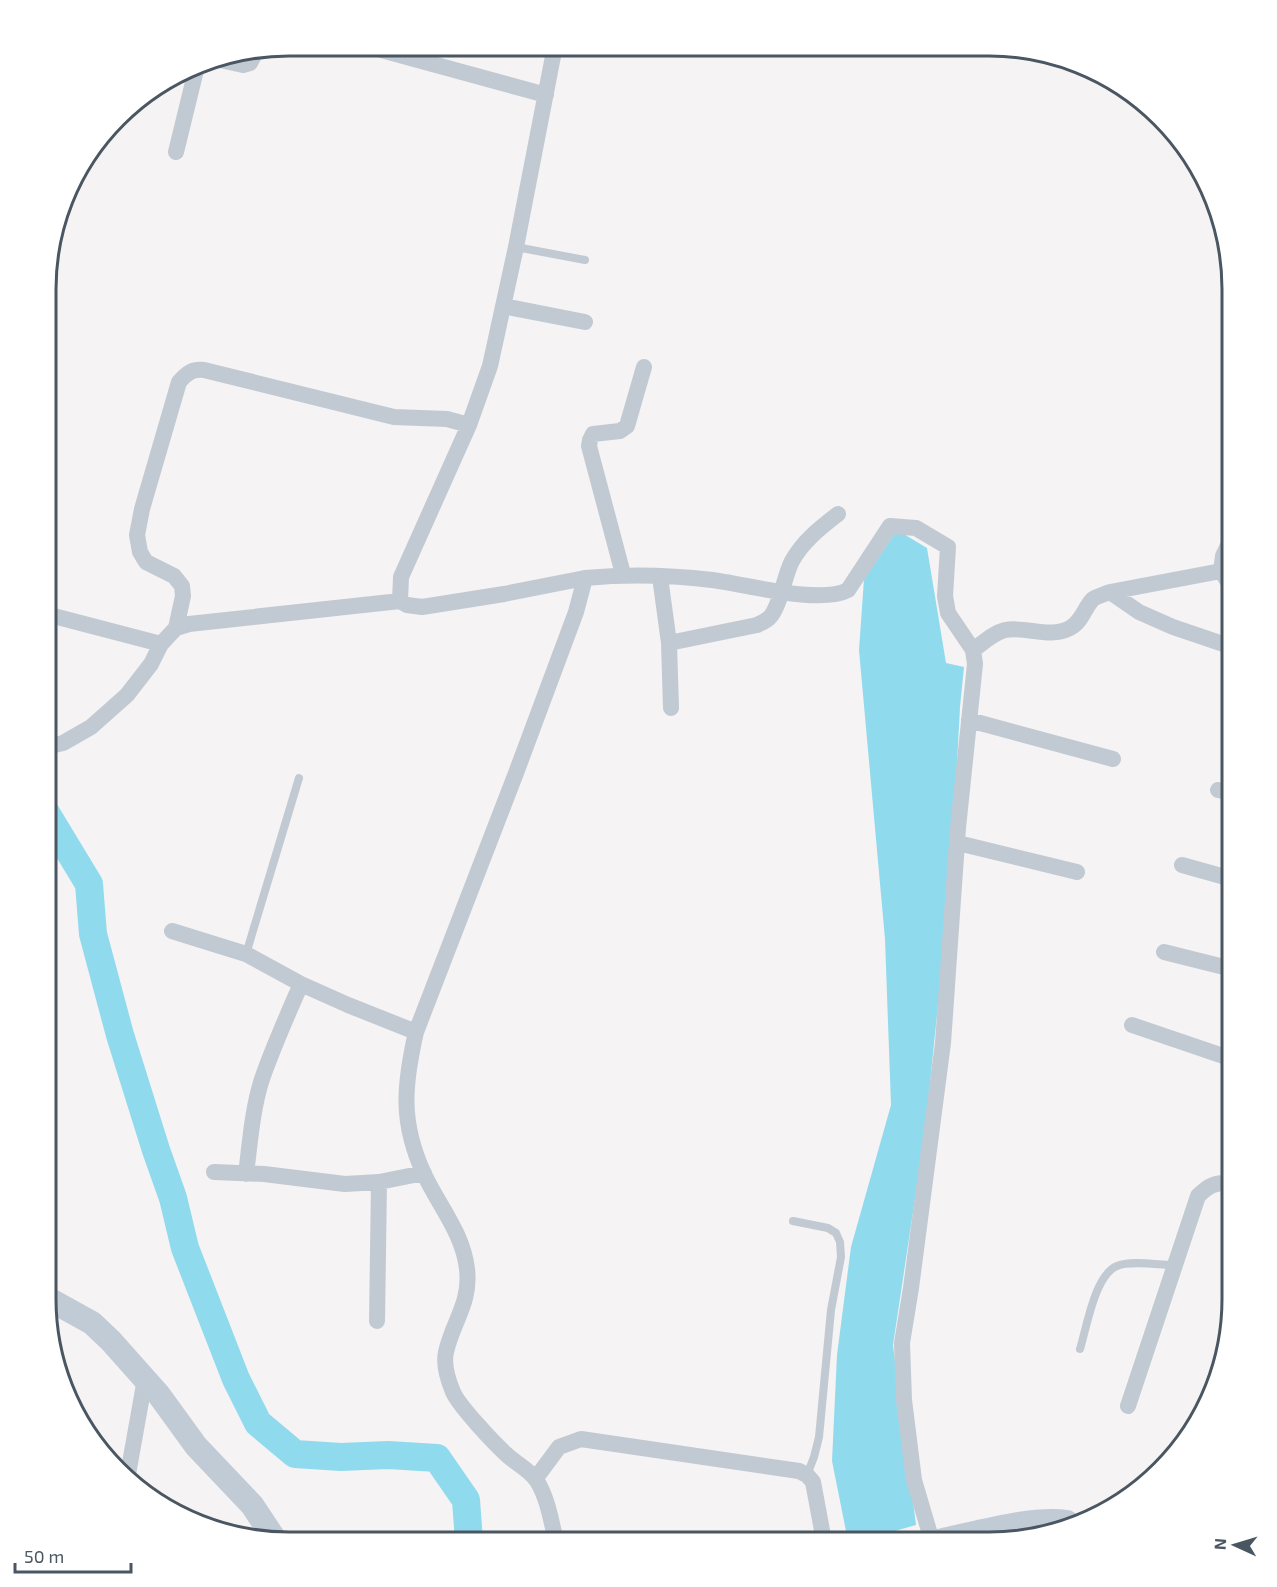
<svg xmlns="http://www.w3.org/2000/svg" width="1277" height="1587" font-family="'Exo 2',sans-serif">
	<rect width="100%" height="100%" fill="#f5f3f3"/>
	<path fill="#90daee" d="M897,530L927,548L946,663L964,667L960,707L951,878L925,1132L893,1345L916,1525L859,1541H848L832,1461L837,1355L851,1247L891,1105L885,939L859,650L864,579Z"/>
	<g fill="none" stroke-linecap="round" stroke-linejoin="round">
		<path stroke="#90daee" stroke-width="28" d="M46,813L89,884L93,934L120,1035L156,1150L173,1198L185,1248L236,1379L258,1423L295,1454L341,1457L388,1455L437,1458L466,1500L469,1541"/>
		<path stroke="#c1cad2" stroke-width="8" d="M516,247L585,260
			M246,954L299,778
			M793,1221L828,1228L836,1233L840,1242L841,1257L831,1310L819,1437L814,1457L807,1475
			M1080,1349C1087,1326 1095,1275 1117,1266C1130,1260 1159,1265 1173,1265"/>
		<path stroke="#c1cad2" stroke-width="16" d="M363,45L546,95
			M555,46L516,247L490,366L469,425L401,577L400,601L407,605L422,607L504,594L585,578L576,612L516,773L416,1032C404,1085 400,1122 424,1174C439,1206 463,1233 467,1269C471,1303 453,1321 446,1352C443,1365 448,1380 453,1392C459,1406 494,1443 506,1454C515,1463 530,1470 537,1481C548,1499 551,1521 556,1541
			M211,58L243,65L250,63L257,50
			M176,152L197,66
			M503,306L585,322
			M623,574L589,446L590,440L593,434L620,431L627,426L644,367
			M660,577L669,643L671,708
			M585,578C627,574 670,575 712,580C745,584 820,605 848,590L890,526L916,528L948,547L945,596L948,613L973,650L975,664L958,828L943,1043L911,1288L902,1343L904,1400L914,1480L932,1541
			M1232,588L1221,571L1223,556L1232,537
			M1110,592L1139,612L1173,627L1232,647
			M46,614L161,644
			M176,628L183,596L182,586L174,576L146,562L140,552L137,535L142,509L179,382C187,373 192,369 204,370L394,417L447,419L469,425
			M669,643L757,625C761,623 766,621 769,618C780,608 784,576 792,561C803,541 820,528 838,514
			M973,650C983,643 993,633 1005,630C1026,626 1050,639 1070,628C1082,622 1084,608 1093,599C1098,596 1105,594 1110,592L1221,571
			M969,720L1113,759
			M46,747L63,743L91,727L127,695L151,664L161,644L176,628L189,624L400,601
			M1218,790L1232,793
			M958,843L1077,872
			M1182,865L1232,879
			M172,931L246,954L301,984L348,1005L416,1032
			M1164,952L1232,969
			M1132,1025L1232,1059
			M214,1172L264,1174L345,1184L379,1182L424,1173
			M246,1174C250,1143 252,1112 261,1082C272,1049 287,1016 301,984
			M377,1321L379,1182
			M60,1377L63,1378
			M1128,1406L1198,1196C1209,1185 1216,1182 1232,1183
			M128,1474L145,1379
			M536,1478L559,1447L581,1439L799,1471L807,1475L813,1482L824,1541"/>
		<path stroke="#c1cbd6" stroke-width="24" d="M45,1297L92,1323L111,1341L159,1395L196,1446L252,1505L276,1541
			M939,1541C974,1533 1033,1517 1067,1522"/>
	</g>
	<path d="M0 0H1277V1587H0ZM289 56H989A233 233 0 0 1 1222 289V1299A233 233 0 0 1 989 1532H289A233 233 0 0 1 56 1299V289A233 233 0 0 1 289 56Z" fill="#fff" fill-rule="evenodd"/>
	<path fill="none" stroke="#4a5661" stroke-width="3" d="M289 56H989A233 233 0 0 1 1222 289V1299A233 233 0 0 1 989 1532H289A233 233 0 0 1 56 1299V289A233 233 0 0 1 289 56Z"/>
	<g transform="translate(1235 1545) rotate(274)" stroke="#ffffff" stroke-width="4.5" paint-order="stroke">
	<path d="M0-4.5L10 22L0 15L-10 22Z" fill="#4a5661"/>
	<text y="-9" font-size="16" font-weight="bold" text-anchor="middle" fill="#4a5661">N</text>
	</g>
	<path d="M15 1563v9h116v-9" fill="none" stroke="#4a5661" stroke-width="3"/>
	<text x="24" y="1563" font-size="18" fill="#4a5661" stroke="#ffffff" stroke-width="4.5" paint-order="stroke">50 m</text>
</svg>
